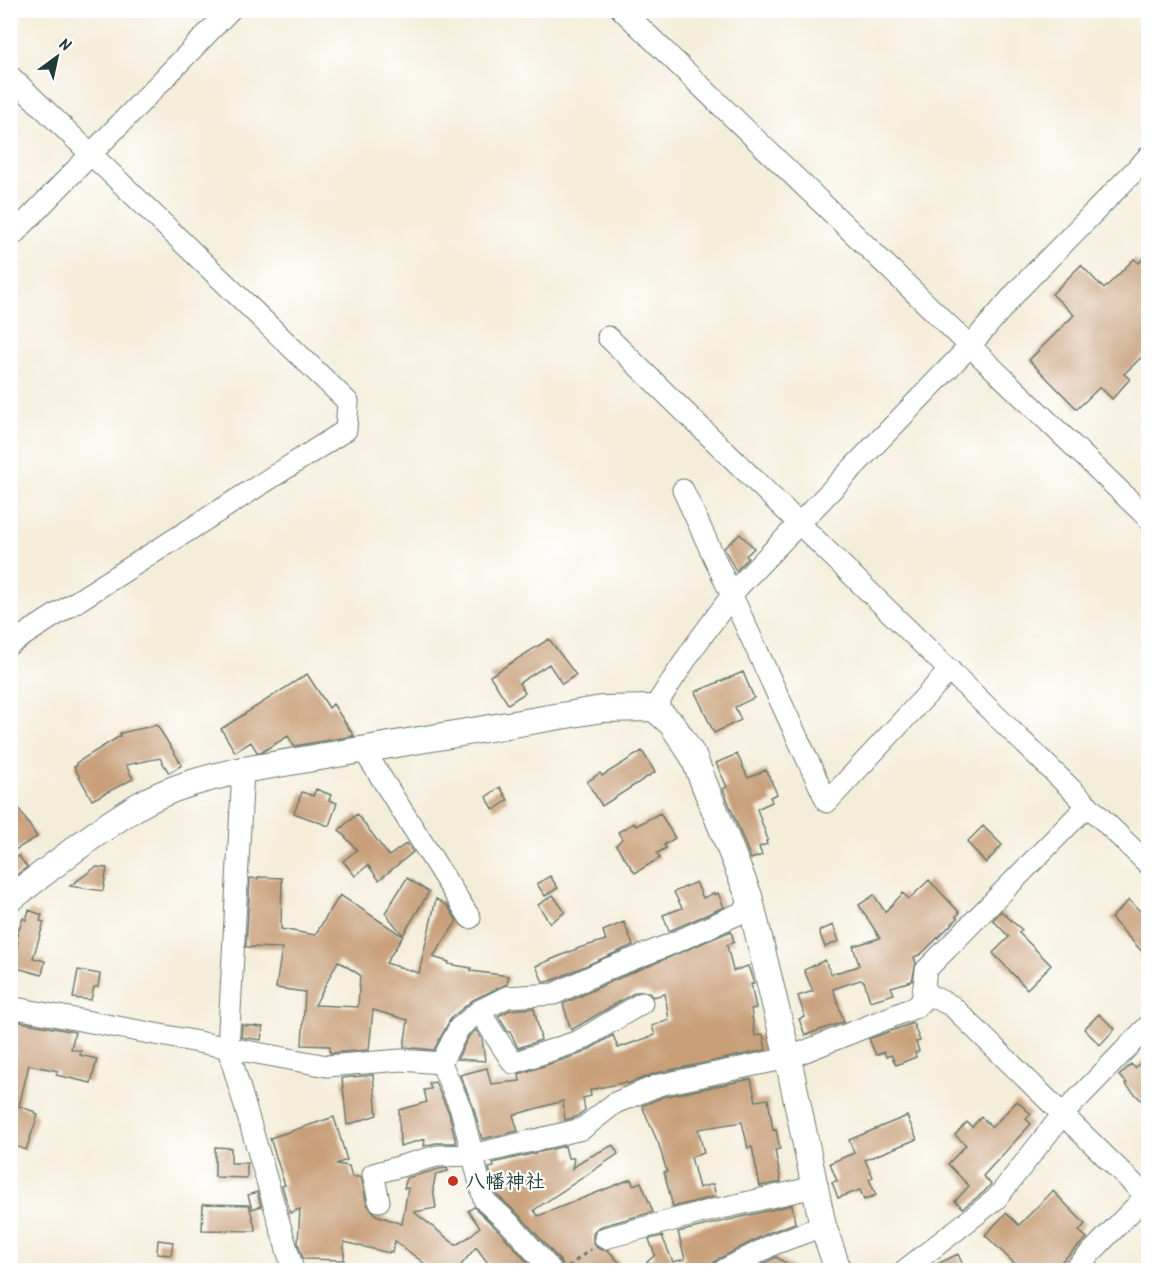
<svg xmlns="http://www.w3.org/2000/svg" width="1159" height="1281" font-family="Kalam,'Klee One',sans-serif">
	<rect width="100%" height="100%" fill="#fff"/>
	<filter id="ink" filterUnits="userSpaceOnUse"><feTurbulence type="fractalNoise" baseFrequency=".0167" numOctaves="2"/><feDisplacementMap in="SourceGraphic" scale="12" xChannelSelector="R" yChannelSelector="G"/><feConvolveMatrix kernelMatrix="1 2 1 2 8 2 1 2 1" color-interpolation-filters="sRGB"/></filter>
	<filter id="wash" filterUnits="userSpaceOnUse"><feTurbulence type="fractalNoise" baseFrequency=".008" numOctaves="4" result="noise"/><feDisplacementMap in="SourceGraphic" scale="24" xChannelSelector="R" yChannelSelector="G"/><feGaussianBlur stdDeviation="1.35" result="paint"/><feColorMatrix in="noise" values="0 0 0 0 0 0 0 0 0 0 0 0 0 0 0 0 0 1.4 0 .05"/><feComposite in="paint" operator="in"/></filter>
	<g filter="url(#wash)">
		<rect width="100%" height="100%" fill="#f4edd9"/>
		<g id="blocks">
			<path fill="#c89f78" fill-rule="evenodd" d="M1149,253V350L1124,374L1130,379L1112,399L1100,387L1077,409L1029,360L1074,315L1052,294L1081,265L1104,289L1134,259L1139,263Z
				M740,534L754,548L746,556L748,558L736,571L724,548Z
				M549,639L576,675L562,684L549,664L519,683L525,693L508,704L490,676Z
				M743,672L754,698L735,707L741,720L714,733L695,692Z
				M307,674L329,708L333,704L354,736L294,746L288,736L262,752H257L251,742L235,752L221,729Z
				M157,725L182,765L169,773L160,758L126,765L133,779L92,800L74,767L77,766L76,763L120,736V733Z
				M642,751L655,772L602,806L587,782L600,773L602,776Z
				M737,754L748,778L766,770L777,794L770,797L772,802L757,809L768,840L766,841L767,844L759,847L762,855L751,859L723,789L727,787L716,763Z
				M500,787L508,800L494,810L486,797Z
				M316,789L331,795L329,800L337,803L329,826L294,813L302,792L313,796Z
				M10,795L37,837L10,853Z
				M660,813L675,838L664,845L666,848L657,853L660,858L635,873L616,845L622,839L618,832L634,823L636,826Z
				M357,814L389,856L407,843L413,852L379,880L368,865L355,876L343,861L357,850L339,830Z
				M983,826L1002,845L986,863L967,842Z
				M19,856L27,867L10,880V862Z
				M96,867L107,868L103,891L70,886Z
				M550,876L558,888L545,896L537,884Z
				M258,877L282,878L281,929L315,935L340,895L403,936L386,963L419,973L436,899L448,906L457,921L433,957L449,962L448,964L471,968V971L509,976L507,984L473,1000L451,1018L434,1050L404,1047L408,1020L373,1010L369,1050L330,1053V1046L302,1045L305,992L276,988L282,948L246,947L250,878L258,879ZM338,961L360,975L358,1007L315,1005Z
				M407,878L429,892L403,935L385,913Z
				M929,880L960,913L956,916L958,918L921,954L914,957L916,963L912,981L891,987L894,994L870,1001L864,981L860,980L833,989L844,1022L805,1035L799,1019L805,1017L798,996L813,991L804,970L825,960L831,974L856,967L859,965L853,946L880,938L859,905L874,895L885,912L903,893L909,899Z
				M696,882L703,898L714,893L715,895L718,893L724,907L669,931L663,915L682,908L674,892Z
				M553,895L565,912L550,923L538,905Z
				M1129,900L1149,920V959L1111,918Z
				M29,910L42,915L40,921L44,922L33,958L45,961L42,975L10,966L18,942L15,941L23,918L26,920Z
				M1001,911L1022,930L1019,933L1051,965L1027,989L993,953L1009,937L993,920Z
				M624,922L633,945L551,981L543,982L536,966L579,948L606,940L603,931Z
				M833,925L839,941L825,947L819,931Z
				M731,931L734,942L727,945L733,971L748,966L754,984H751L756,1008L751,1009L755,1036L763,1034L766,1050L656,1073L627,1084L626,1082L590,1090L591,1096L583,1098L585,1110L576,1117L565,1120L563,1101L513,1115L518,1131L482,1139L473,1106L460,1075L487,1068L491,1084L520,1081L519,1074L583,1053L613,1035L618,1048L655,1035L652,1026L669,1020L665,994L653,997L648,992H636L571,1030L563,1004L610,982Z
				M78,970L100,974L98,987H94L91,1000L73,998Z
				M534,1008L541,1040L518,1048L510,1032H508L498,1016L510,1010Z
				M1099,1014L1115,1029L1100,1045L1084,1029Z
				M10,1020L75,1032L71,1049L81,1051L80,1055L97,1059L91,1083L56,1075L58,1071L29,1065L19,1106L35,1112V1114L38,1115L26,1150L10,1144Z
				M913,1023L920,1041L916,1042L919,1051L915,1053L916,1057L896,1065L891,1055L886,1057L884,1052L876,1055L869,1039Z
				M242,1025L263,1027L261,1040L241,1037Z
				M476,1030L482,1039L485,1061L457,1059L469,1036Z
				M1149,1054V1108L1125,1084L1127,1083L1119,1076L1131,1064L1135,1068Z
				M373,1075L377,1115L347,1125L342,1078Z
				M751,1079L756,1101L768,1099L773,1130L776,1129L780,1149L775,1150L781,1182L760,1186L752,1147L748,1148L742,1122L698,1129L704,1153L691,1157L699,1188L713,1184L716,1196L673,1207L664,1172H667L659,1145L642,1106L663,1097Z
				M435,1082L449,1113L456,1143H436L424,1146L425,1139L400,1146L399,1110L427,1102L424,1090L431,1089L429,1083Z
				M1017,1101L1031,1114L1026,1119L1031,1124L983,1176L991,1184L984,1192L963,1208L955,1201L969,1186L948,1164L966,1145L955,1135L967,1122L972,1127L981,1117L992,1127Z
				M907,1116L917,1139L865,1160L873,1177L869,1179L876,1195L864,1200L860,1190L838,1198L832,1182L837,1181L830,1163L854,1153L849,1140Z
				M334,1117L347,1160L336,1164L349,1166L352,1177H361L367,1204L376,1215L402,1224L408,1188H404L407,1178L439,1169L447,1168L448,1171L436,1174L433,1188L436,1208L414,1212L456,1245L469,1237L480,1227L468,1211L474,1207L503,1235L534,1270H493L476,1247L457,1270H433L395,1241L392,1252L390,1251L389,1253L344,1242V1260L303,1259L298,1243L300,1209L290,1213L282,1186L285,1185L270,1138Z
				M613,1145L618,1154L534,1210L538,1216L631,1179L633,1185L641,1182L653,1212L602,1226L596,1229L593,1234V1241L596,1247L601,1250H608L626,1270H565L561,1262L521,1217L495,1193L489,1168L494,1167L493,1163L565,1146L568,1158H574L572,1169L583,1160Z
				M215,1147L231,1148V1163H247V1178L215,1177Z
				M1053,1191L1085,1224L1079,1231L1087,1238L1052,1270H1021L985,1235L1006,1213L1019,1225Z
				M257,1192L261,1206L252,1209L248,1195Z
				M203,1204L249,1205L256,1231L202,1230Z
				M792,1205L795,1223L768,1233L718,1259L713,1264L711,1270H654L647,1262L655,1255L649,1239L662,1236L673,1262L685,1259L678,1232Z
				M158,1240L173,1242L171,1255L157,1254Z
				M958,1254L965,1270H925L929,1268Z
				M776,1257L797,1270H753L754,1269Z"/>
		</g>
	</g>
	<g filter="url(#ink)">
		<use href="#blocks" fill-opacity="0" stroke="#6a7b6e" stroke-width="1.5"/>
		<g fill="none" stroke-linecap="round" stroke-linejoin="round">
			<defs>
				<path id="minor" d="M622,10L1148,518
					M10,76L348,402L346,430L10,644
					M10,238L230,10
					M608,337L1148,864
					M683,490L827,802L950,670
					M654,708L694,647L738,587L970,346L1019,289L1148,157
					M363,749L470,918
					M243,770L228,1048L293,1270
					M923,992L952,1006L1148,1198
					M10,1007L327,1066L401,1060L441,1063L461,1109L484,1200L512,1226L551,1270
					M479,1011L513,1063L579,1041L642,1003
					M441,1063L459,1028L479,1011L507,997L554,994L605,970L671,944L752,908
					M379,1201L373,1174L437,1156L472,1155L582,1129L615,1103L659,1085L788,1058L916,1007L922,1001L926,970L1088,805
					M605,1238L700,1213L815,1187
					M724,1270L774,1244L823,1226
					M905,1270L996,1199L1063,1114L1148,1026
					M1074,1270L1148,1194"/>
				<path id="tertiary" d="M10,899C52,867 93,833 138,806C170,787 207,778 243,770L602,709L654,708L672,724L693,756L749,896L788,1058L823,1226L838,1270"/>
			</defs>
			<use href="#minor" stroke="#6a7b6e" stroke-width="23"/>
			<use href="#tertiary" stroke="#6a7b6e" stroke-width="28"/>
			<path stroke="#6a7b6e" stroke-width="3" stroke-dasharray="4.5 4.5" stroke-linecap="butt" d="M568,1267L591,1249"/>
			<use href="#minor" stroke="#fff" stroke-width="21"/>
			<use href="#tertiary" stroke="#fff" stroke-width="26"/>
		</g>
	</g>
	<circle fill="#c8321e" stroke="#fff" stroke-width="2" cx="453" cy="1181" r="6"/>
	<g text-anchor="middle" stroke-width="4.5" stroke-linejoin="round" paint-order="stroke">
		<g font-size="20" font-weight="bold" fill="#1f3d34" stroke="#fff" text-anchor="start">
			<text x="465" y="1188">八幡神社</text>
		</g>
	</g>
	<rect width="1159" height="1281" fill="none" stroke="#fff" stroke-width="36"/>
	<g transform="translate(57 57) rotate(33)" stroke="#ffffff" stroke-width="4.5" paint-order="stroke">
	<path d="M0-4.5L10 22L0 15L-10 22Z" fill="#1f3d34"/>
	<text y="-9" font-size="16" font-weight="bold" text-anchor="middle" fill="#1f3d34">N</text>
	</g>
</svg>
